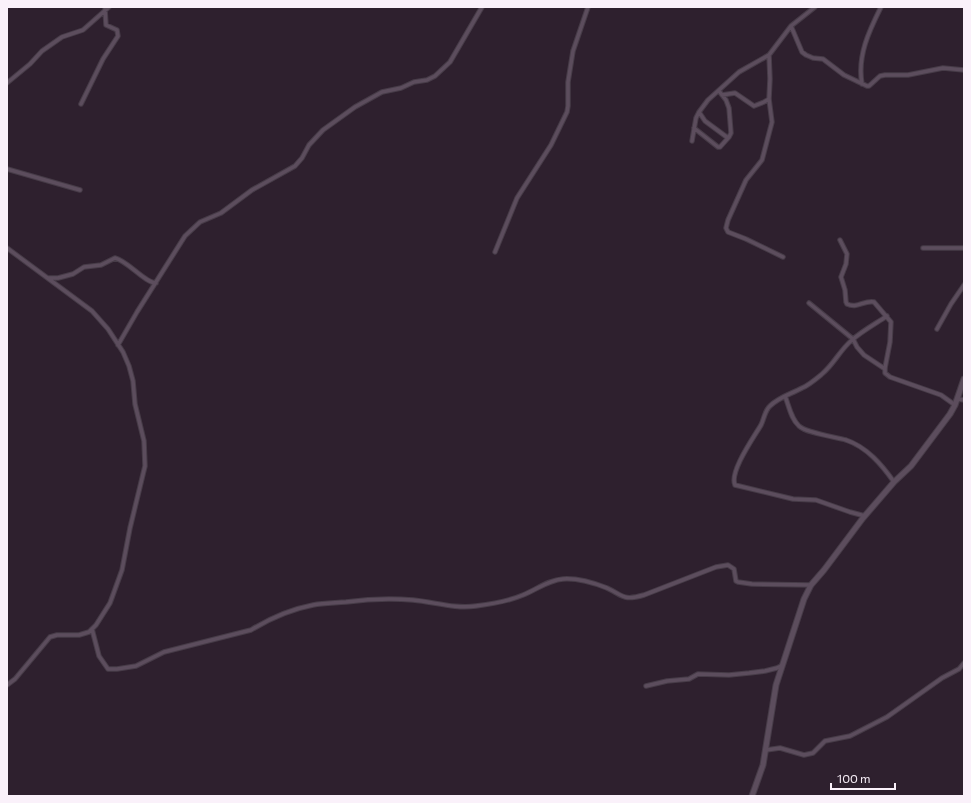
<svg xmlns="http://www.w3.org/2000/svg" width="971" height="803" font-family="Commissioner,sans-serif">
	<rect width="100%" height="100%" fill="#2e202e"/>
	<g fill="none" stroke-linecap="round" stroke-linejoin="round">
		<defs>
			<path id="street" d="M791,26L802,52L806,55L813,58L823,59L844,75L867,86H869L880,76L885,75H908L943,68L964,70
				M769,55L770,79L769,99L772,122L762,160L746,180L728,220L726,228L728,232L746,239L783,257
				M7,83L30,64L42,51L62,37L83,30L109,7
				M862,84C857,56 869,31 881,7
				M722,95L735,93L754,106L764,102L769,99
				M81,104L103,59L118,36L117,30L106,25L105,9
				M699,112L705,121L728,138
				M694,128L718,147H720L729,137L731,133L729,108L726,100L719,91
				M692,141L696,118L699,112L708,100L739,72L769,55L791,26L815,7
				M7,169L80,190
				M840,240L847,254L846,264L841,277L845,290L846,302L847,304C857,309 864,300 874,302L891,322L890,342L885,368V373L890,377L941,395L955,405
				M7,248L92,311L108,329L123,352L129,366L133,381L135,404L144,441L145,466L130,528L122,570L110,603L96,625L89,632L79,635H57L50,637L15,679L7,685
				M923,248H964
				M495,252L517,198L551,145L567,112L568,106V82L573,51L588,7
				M48,278H58L73,274L84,267L101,265L115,258C128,261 145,283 156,283
				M809,303L853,339L857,347L864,355L885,369
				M937,329L951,304L964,285
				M118,345L137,312L185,236L200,222L221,213L252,190L295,166L302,158L309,145L323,130L355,107L382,92L401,88L414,82L427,80L435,76L450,62L482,7
				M785,396C789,406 791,419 799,426C806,433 836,437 846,440C867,447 882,465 894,482
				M958,399L964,400
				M865,516L850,512L816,500L793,499L735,485C729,472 754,437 761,425C764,419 765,410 770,406C779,397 791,394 802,388C809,385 816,379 822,374C834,364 840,350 852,340C862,331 875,324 887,316
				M92,629L99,656L108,669H117L136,666L164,652L251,630C269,619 292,609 313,605C324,603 335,603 346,602C368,599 390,598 413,600C434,602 455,609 476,606C492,604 509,601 523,595C536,590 548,580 563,579C577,578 594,583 607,588C624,596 623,601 644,595L716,567L728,565L734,569L736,581L738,582L752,584L811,585
				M646,686L667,681L689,679L698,674L729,675L749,673L765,671L777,668L781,666
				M766,750L780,748L804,755L813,753L825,741L850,736L887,717L942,678L959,669L964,663"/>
			<path id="secondary" d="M752,796L763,765L776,685L804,599L811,585L824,570L863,518L894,482L911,466L950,414L955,405L964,379"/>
		</defs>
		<use href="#street" stroke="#473c48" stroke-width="5.5"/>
		<use href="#secondary" stroke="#473c48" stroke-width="7"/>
		<use href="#street" stroke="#5c4d5d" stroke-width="3.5"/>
		<use href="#secondary" stroke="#5c4d5d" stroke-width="5"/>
	</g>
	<rect width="971" height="803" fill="none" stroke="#faf1fa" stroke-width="16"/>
	<path d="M831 783v6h64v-6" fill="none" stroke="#faf1fa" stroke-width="2"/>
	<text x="837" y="783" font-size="12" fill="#faf1fa" stroke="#2e202e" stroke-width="3" paint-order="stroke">100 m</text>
</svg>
